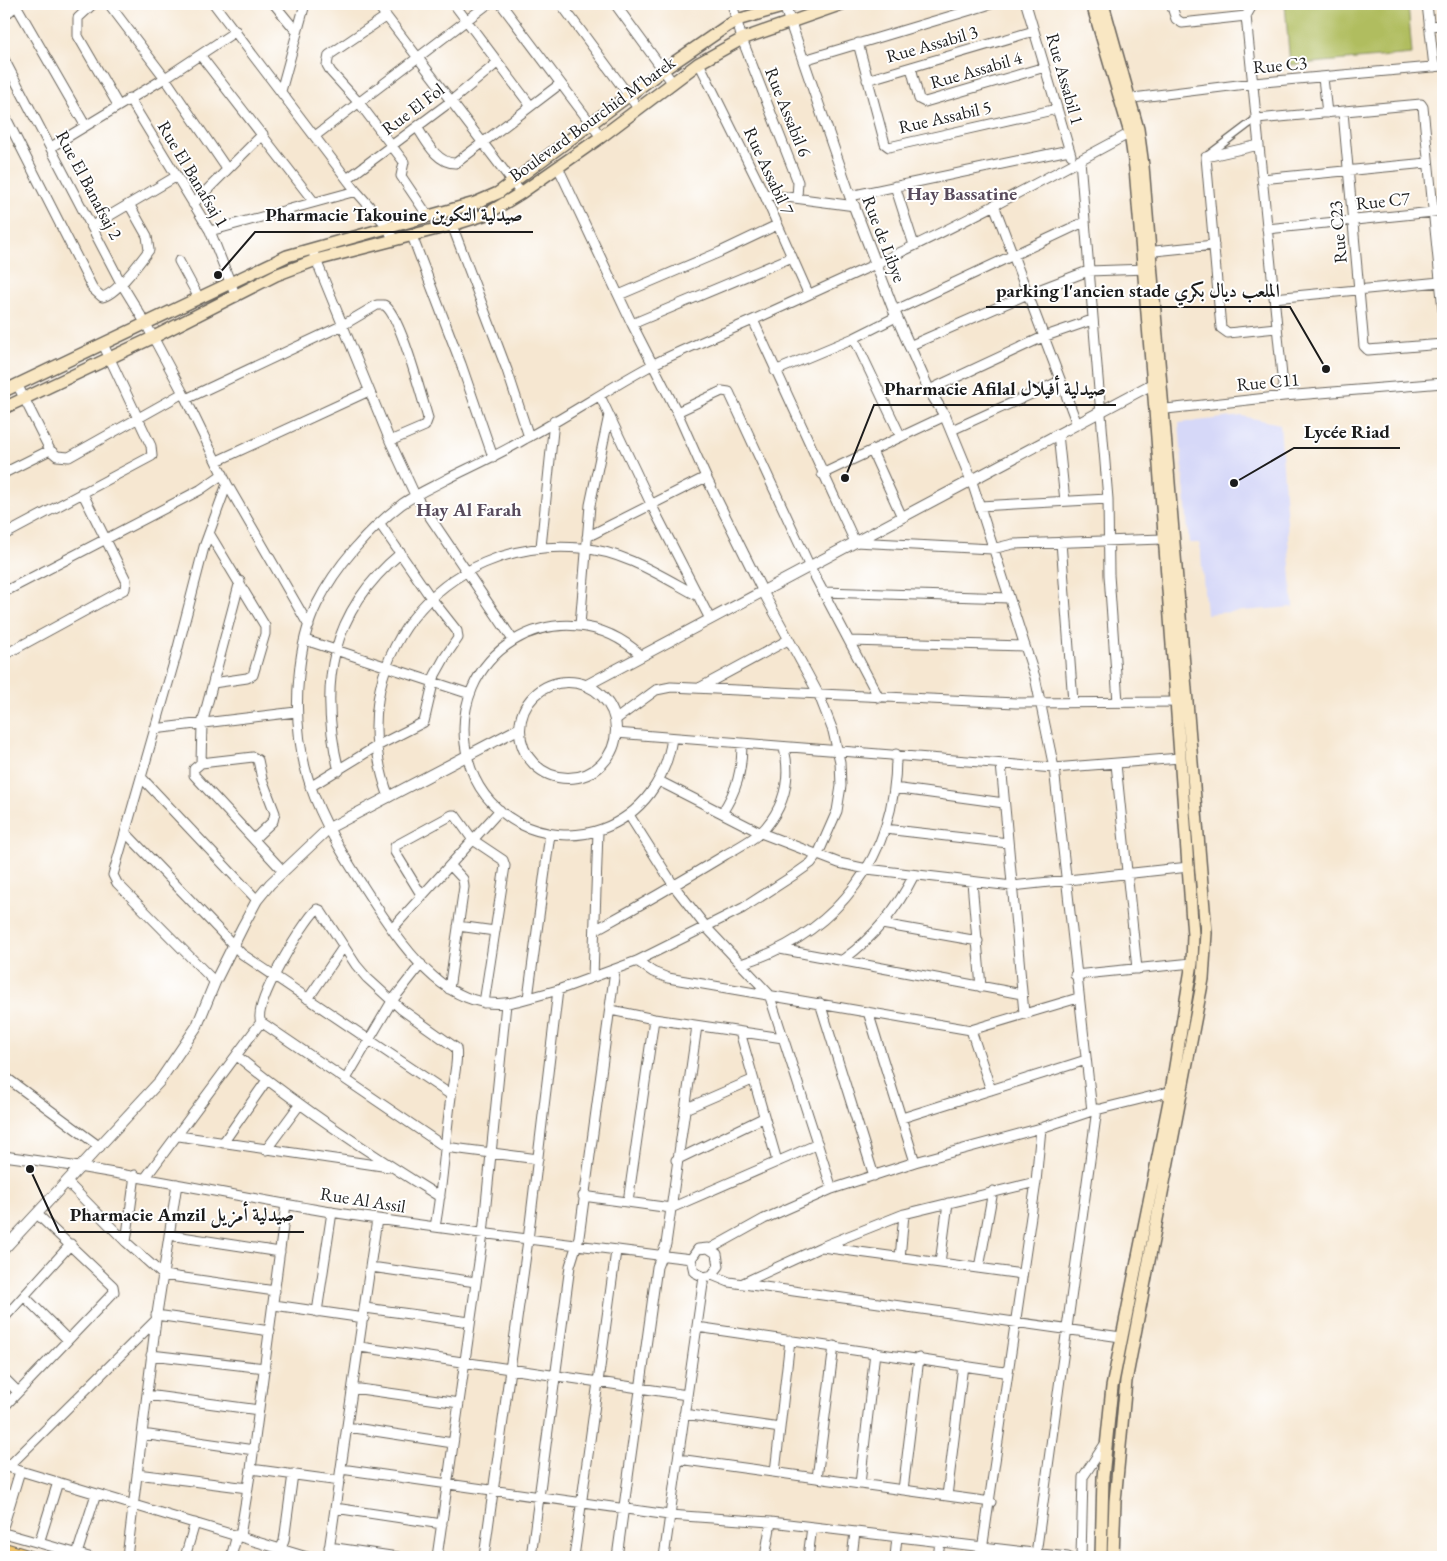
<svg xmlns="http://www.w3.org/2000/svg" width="1447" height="1561" font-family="'EB Garamond',Amiri,serif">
	<rect width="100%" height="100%" fill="#fff"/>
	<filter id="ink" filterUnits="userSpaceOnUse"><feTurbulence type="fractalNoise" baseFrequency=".02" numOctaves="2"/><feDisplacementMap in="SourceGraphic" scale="10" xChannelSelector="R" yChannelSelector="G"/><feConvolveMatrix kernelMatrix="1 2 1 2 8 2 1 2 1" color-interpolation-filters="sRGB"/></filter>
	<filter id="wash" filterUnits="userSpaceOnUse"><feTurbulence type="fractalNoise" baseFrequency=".0096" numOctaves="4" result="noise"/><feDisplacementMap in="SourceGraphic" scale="20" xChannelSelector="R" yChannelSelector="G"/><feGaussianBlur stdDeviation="1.12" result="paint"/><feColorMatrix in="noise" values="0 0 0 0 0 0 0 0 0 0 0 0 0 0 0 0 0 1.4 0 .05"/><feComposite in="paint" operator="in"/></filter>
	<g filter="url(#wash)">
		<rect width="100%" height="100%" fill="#f6e7d1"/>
		<path fill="#d6d8f8" d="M1242,416L1280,424L1293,607L1206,614L1200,543H1189L1179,423Z"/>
		<path fill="#b0bd5f" stroke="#666c3e" d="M1285,4H1408L1412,54L1290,65Z"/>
	</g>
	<g filter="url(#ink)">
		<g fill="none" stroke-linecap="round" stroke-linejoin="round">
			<defs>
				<path id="pedestrian" d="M1208,155L1257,118"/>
				<path id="minor" d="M93,4L78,18V36L118,105
					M109,4L165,78L227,169
					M214,4L356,191L387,226L393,239
					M274,4L297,32
					M377,4L521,193
					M454,4L530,105
					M501,4L601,137
					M561,4L638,108
					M615,4L672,82
					M732,4L742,39L798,182L797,197
					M1026,4L1071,155
					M1171,4L1176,19L1182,23L1246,16
					M1427,4L1434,67
					M16,5L85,125
					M4,16L18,4
					M1246,16L1284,396
					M1246,16L1253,4
					M385,17L329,55L327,65L331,72L360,104L404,162L401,176L428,216
					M1429,26L1443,25
					M858,43L885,144L889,147L1057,109
					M200,55L314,202
					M4,59L121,283L146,324L183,393L227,484L309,626
					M804,60L991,4
					M699,63L764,194L808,293
					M911,67L919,99L925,102L1045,67
					M1323,78L1327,113
					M867,80L1034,31
					M281,91L305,4
					M129,98L210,231L236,297
					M1125,99L1254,83L1443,66
					M1343,112L1364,346L1368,350L1443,344
					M4,114L93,289L102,297C117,294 139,263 149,250L147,236L129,204
					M1257,119L1421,104L1423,107L1443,310
					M417,127C426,141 437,164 456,163L560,84
					M315,136L488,4
					M1259,145L1206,157L1221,328L1228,333L1276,328
					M51,147L165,78L236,31
					M1080,160L1108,499L1109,575L1118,702
					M558,167L632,324L677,412L706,477L762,590L819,695L833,731L840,762L841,786L837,811L819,852L811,863L794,875L743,908L637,961L558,990L518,1001C452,1017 408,954 376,906C325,828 289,771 299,675C301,652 306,626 317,604C336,566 368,530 402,504C416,494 432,487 447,479C473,466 500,454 525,439C568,416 609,388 652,365C685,348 719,335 753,320C795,301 837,282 880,262C966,222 1050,176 1134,131
					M347,179L450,102L497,63
					M1262,179L1427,163
					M895,186L914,245
					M764,194L855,206
					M850,196L1069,150
					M193,204L263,134
					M994,205L1077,424
					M452,225L507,370L529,437
					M92,226L177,176
					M1267,229L1443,211
					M210,231L356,191
					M412,236L461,364L493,457
					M1145,252L1214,245
					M314,255L390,441L415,495L513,640
					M179,261L199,298
					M619,295L720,252L777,225
					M1274,298L1440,282
					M894,311L1084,222
					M753,320L855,542L992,549L1013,544L1163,539
					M632,324L792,257
					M854,338L901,437
					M909,346L1028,294L1088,271L1148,269
					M775,371L854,338L896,317
					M17,384L50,450L57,456L69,457L183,393
					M929,390L1043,337L1092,320
					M600,396L652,506L710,619
					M186,399L343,325L377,305H384C400,313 422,399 428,418L425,426L390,441
					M1157,410L1284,396L1443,383
					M677,412L722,391L729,392L810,567L879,698
					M952,430L1060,381
					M1058,434L1065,501
					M872,451L902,517
					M217,461L369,391
					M4,473L50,450
					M822,474L945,416
					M971,479L1035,677L1054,768L1092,1111
					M980,506L1108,499
					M209,533L265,626V634L253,675L247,678L213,683
					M4,535L152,456L151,446L103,344
					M587,537L706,477
					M1061,542L1073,702
					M541,547L554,421
					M4,592L200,490L223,474
					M824,592L1009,598
					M580,625L590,505L609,415
					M305,640L470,694
					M851,641L1024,646
					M4,655L125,589L126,580L82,492
					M641,655C561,582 441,654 468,759C475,787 493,809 518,823C543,836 575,839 602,829C642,814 666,780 672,738
					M701,687L788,640
					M615,720L656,690L671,687L1016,703L1181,702
					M154,729L296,712
					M616,733L1054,768L1180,758
					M201,763L202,724L240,581
					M1001,764L1024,1013
					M1116,764L1137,969
					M339,771C318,684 330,612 401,553
					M141,777L257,900
					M659,781L761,833L839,863L867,869L1012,886L1189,867
					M310,787L377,746L424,722L435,675L445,657L458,638L457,631L431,598L380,524
					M894,788L1004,803
					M389,797C339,663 440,536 580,548C624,551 661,576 698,596
					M722,813C737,790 742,771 742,744
					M629,815L674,886L706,927L769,994L832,1189
					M885,829L1008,843
					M126,833L242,954L451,1095
					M254,839L273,821L275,813L262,779L258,760L253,757L201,763L194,769V775L283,871
					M972,882L981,987
					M422,896L395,852V846L452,815H455L473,840L503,860L505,866L484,1003
					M882,924L978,941
					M458,926L495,931
					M392,929L500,810
					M595,930C639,906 682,881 725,855C738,847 756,839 766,827C785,804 791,777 784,748
					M780,949L1022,994
					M844,959C874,937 897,909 914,875
					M637,961L653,972L668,978L971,1030L1078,998
					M741,964C837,934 897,856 896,754
					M1075,975L1192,963
					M593,977L598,831
					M215,982L117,883L113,875L175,659L204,547L227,484
					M449,989L464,887L463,879L450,865
					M528,998L550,834
					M308,999L344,946
					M820,1003L874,1176
					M611,1010L654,1019L783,1038
					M868,1012L915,1162
					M971,1030L991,1090
					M740,1032L777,1161
					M237,1056C301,1108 370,1154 440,1197
					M4,1076L100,1147
					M346,1079L392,1001L421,964
					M685,1109L752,1080
					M902,1118L1086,1060
					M179,1136L389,1167
					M223,1143L267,1080
					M266,1150L300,1104
					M4,1156C114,1170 222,1194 331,1212C451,1231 571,1244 691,1259
					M676,1160L763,1118
					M146,1177L261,1022
					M67,1182L126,1242L163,1275L275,1291
					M583,1196L671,1208L818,1144
					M628,1202L654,1019
					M435,1227C443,1184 445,1140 451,1097C452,1082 459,1063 456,1048L401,1009L367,978L356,965L320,910L317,909C303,922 251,1007 261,1022L445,1147L538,1159
					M169,1235L280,1252
					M126,1242L135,1175
					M822,1247L1022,1274
					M710,1249L764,1219L832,1189L915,1162L1041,1128L1092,1111L1177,1090
					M900,1258L904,1214
					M940,1263L948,1203
					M371,1267L476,1282
					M979,1268L993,1191
					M712,1275L719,1266L717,1254L708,1248L698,1249L691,1259L694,1272L704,1277L712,1275L729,1282L1121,1337
					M743,1283L821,1247L904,1214L1036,1182
					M24,1296L68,1340
					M274,1305L364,1318
					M365,1308L470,1322
					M317,1312L332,1212
					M156,1315L270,1331
					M4,1318L71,1244
					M697,1327L1004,1372L1008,1369
					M360,1347L687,1395
					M151,1355L265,1368
					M4,1378L18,1392
					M353,1388L459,1403
					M147,1395L259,1410
					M4,1407L114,1292L113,1286L37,1214
					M684,1414L780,1428
					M348,1427L453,1443
					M142,1434L254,1450
					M678,1459L991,1502
					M4,1466L307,1557
					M8,1467L156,1320
					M251,1469L340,1481
					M341,1469L669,1515L771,1522L1068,1557
					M775,1472L790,1340
					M137,1474L248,1488
					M817,1478L834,1346
					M860,1484L875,1352
					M903,1490L919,1358
					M947,1496L963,1365
					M335,1508L442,1524
					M4,1524L20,1471
					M4,1533L89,1557
					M240,1536L251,1469L286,1204
					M39,1543L58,1482
					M329,1547L398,1557
					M77,1554L96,1494
					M1036,1554L1097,1109
					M127,1557L156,1320L177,1184
					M185,1557L195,1523
					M231,1557L237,1535
					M277,1557L284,1541L293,1474
					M328,1557L377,1219
					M437,1557L483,1234L506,1004
					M484,1557L528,1240L558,990
					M531,1557L570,1266L579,1237L615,970
					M574,1557L616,1251
					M617,1557L657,1267L666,1244L697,1026
					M664,1557L704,1277
					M765,1557L771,1522
					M808,1557L812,1527
					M852,1557L855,1532
					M895,1557L897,1537
					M938,1557L940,1542
					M981,1557L1036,1182L1041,1128
					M1081,1557L1083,1477L1107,1441"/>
				<path id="tertiary" d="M784,4L850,196L894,311L929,390L945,416L971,479
					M520 730a48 48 0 1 1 96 0a48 48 0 1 1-96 0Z
					M587,685L1158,381
					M4,1249L159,1082L197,1026L215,982L243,926L257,900L270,884L329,828L520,728"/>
				<path id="secondary" d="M1092,4L1130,133L1135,168L1155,410L1193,935L1192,963L1171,1091L1112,1387L1103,1477L1101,1557
					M1103,4L1138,129L1143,166L1206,933L1203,979L1126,1381L1115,1501L1113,1557
					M4,391L287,256L475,203L498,193L663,70L727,26L737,20L793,4
					M4,408L152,338L276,275L316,260L452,225L487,214L521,193L601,137L699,63L742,39L842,4"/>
				<path id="trunk" d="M4,1550L27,1557"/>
			</defs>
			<use href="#pedestrian" stroke="#68635b" stroke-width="9"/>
			<use href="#minor" stroke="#68635b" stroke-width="11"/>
			<use href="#tertiary" stroke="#68635b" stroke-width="12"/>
			<use href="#secondary" stroke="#68635b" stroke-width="14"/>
			<use href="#trunk" stroke="#68635b" stroke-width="16"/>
			<use href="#pedestrian" stroke="#fff" stroke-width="6"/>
			<use href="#minor" stroke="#fff" stroke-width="9"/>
			<use href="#tertiary" stroke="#fff" stroke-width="10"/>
			<use href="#secondary" stroke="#f9e7c3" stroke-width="11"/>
			<use href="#trunk" stroke="#f1c369" stroke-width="14"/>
		</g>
	</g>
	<g text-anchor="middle" stroke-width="4" stroke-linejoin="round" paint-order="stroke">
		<g font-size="18" fill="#1c1c1c" stroke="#fff">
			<text transform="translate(932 44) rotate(-16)" y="6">Rue Assabil 3</text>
			<text transform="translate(1280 65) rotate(-5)" y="6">Rue C3</text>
			<text transform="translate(976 70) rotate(-16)" y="6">Rue Assabil 4</text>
			<text transform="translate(1065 79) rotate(74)" y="6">Rue Assabil 1</text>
			<text transform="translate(413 109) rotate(-37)" y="6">Rue El Fol</text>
			<text transform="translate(788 112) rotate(68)" y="6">Rue Assabil 6</text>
			<text transform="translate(945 117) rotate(-13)" y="6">Rue Assabil 5</text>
			<text transform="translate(592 119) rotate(-36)" y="6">Boulevard Bourchid M'barek</text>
			<text transform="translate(769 171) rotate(65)" y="6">Rue Assabil 7</text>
			<text transform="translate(193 174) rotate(59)" y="6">Rue El Banafsaj 1</text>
			<text transform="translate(89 185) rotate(62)" y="6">Rue El Banafsaj 2</text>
			<text transform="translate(1383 201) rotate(-6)" y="6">Rue C7</text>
			<text transform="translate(1338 232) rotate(-95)" y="6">Rue C23</text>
			<text transform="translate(884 239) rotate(69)" y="6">Rue de Libye</text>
			<text transform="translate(1268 382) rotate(-5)" y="6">Rue C11</text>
			<text transform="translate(363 1200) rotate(9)" y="6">Rue Al Assil</text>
		</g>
		<g font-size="19" font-weight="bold" fill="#584b5c" stroke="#fff">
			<text x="962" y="200">Hay Bassatine</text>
			<text x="469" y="516">Hay Al Farah</text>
		</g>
	</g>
	<path fill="none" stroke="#1c1c1c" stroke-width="2" d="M218 275L255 232H533M1326 369L1290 307H986M845 478L874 405H1116M1234 483L1294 448H1400M30 1169L59 1232H304"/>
	<g fill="#1c1c1c" stroke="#fff" stroke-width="2">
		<circle cx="218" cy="275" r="5"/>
		<circle cx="1326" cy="369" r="5"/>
		<circle cx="845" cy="478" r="5"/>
		<circle cx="1234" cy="483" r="5"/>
		<circle cx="30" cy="1169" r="5"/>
	</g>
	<g font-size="19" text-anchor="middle" font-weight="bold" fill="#1c1c1c" stroke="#fff" stroke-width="4" stroke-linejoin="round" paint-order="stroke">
		<text x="394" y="221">Pharmacie Takouine صيدلية التكوين</text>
		<text x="1138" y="297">parking l'ancien stade الملعب ديال بكري</text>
		<text x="995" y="395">Pharmacie Afilal صيدلية أفيلال</text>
		<text x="1347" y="438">Lycée Riad</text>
		<text x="182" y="1221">Pharmacie Amzil صيدلية أمزيل</text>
	</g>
	<rect width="1447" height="1561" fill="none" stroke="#fff" stroke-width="20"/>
</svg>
